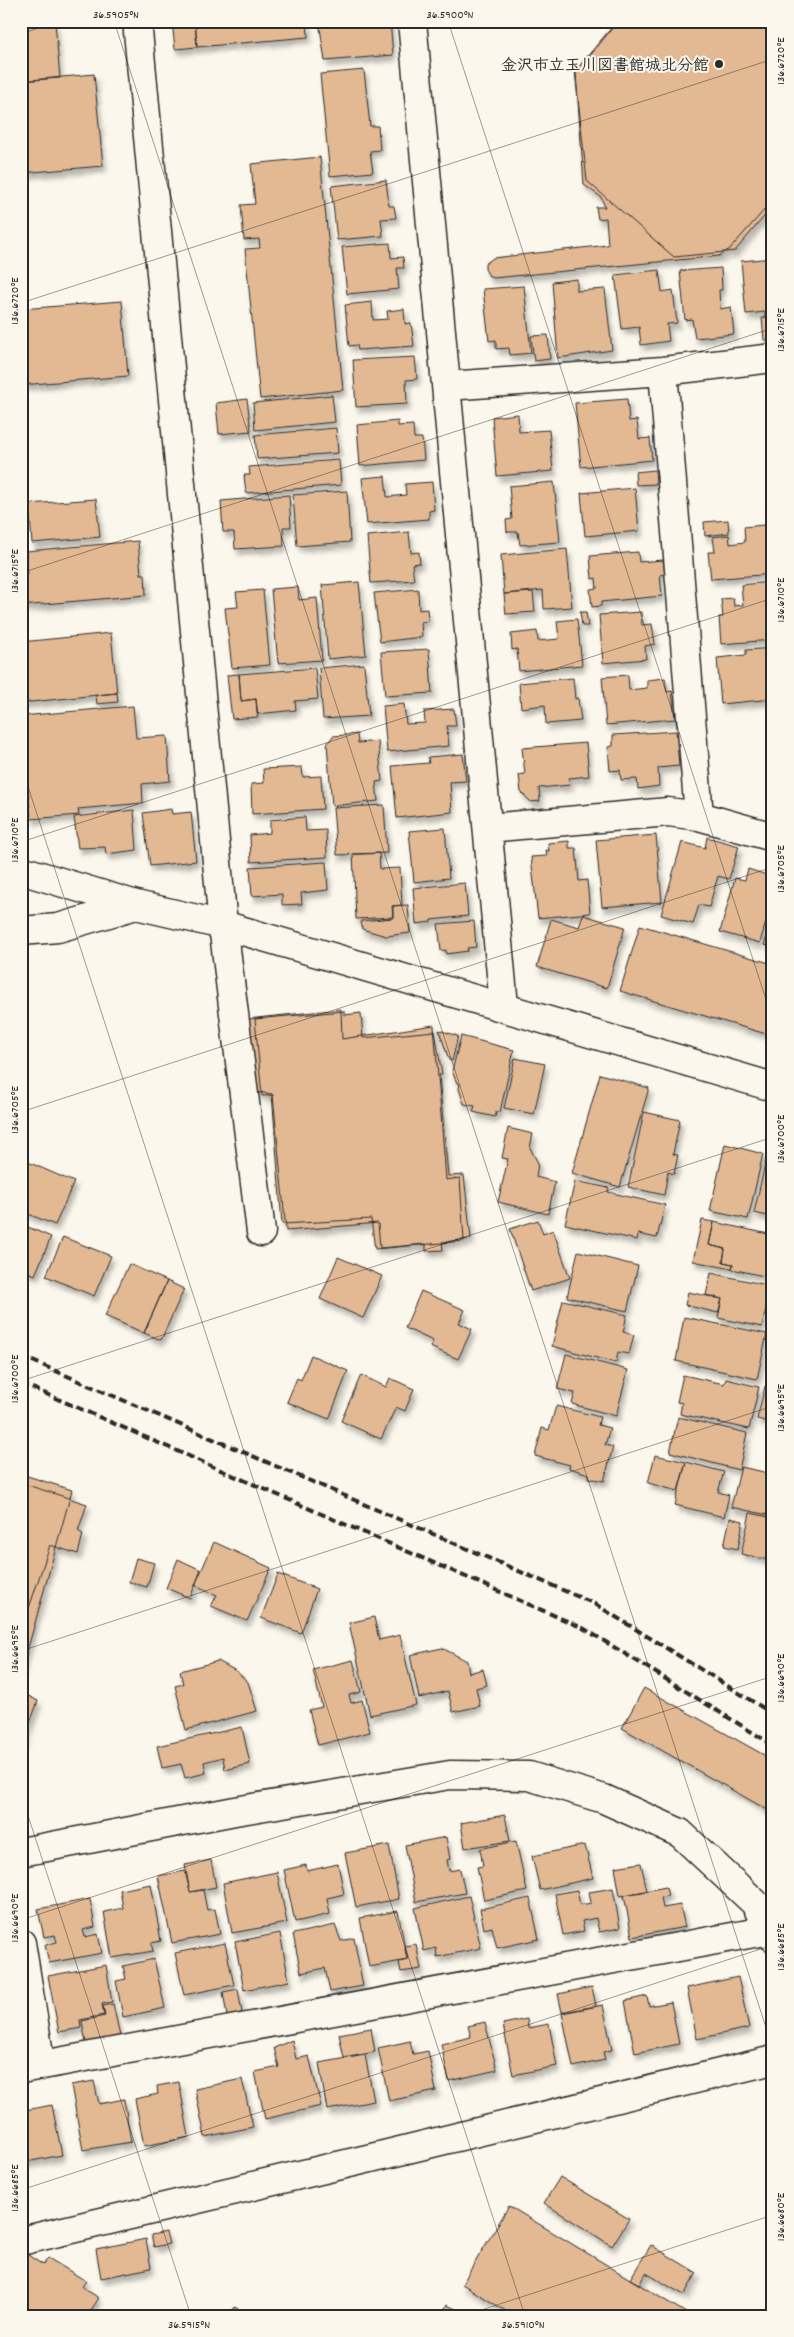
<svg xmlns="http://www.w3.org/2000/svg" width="794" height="2337" font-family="Dekko,'Klee One',sans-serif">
	<defs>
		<filter id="shadow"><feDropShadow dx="3" dy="5.5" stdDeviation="2.5" flood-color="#0004"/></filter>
	</defs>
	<rect width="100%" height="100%" fill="#fbf7ec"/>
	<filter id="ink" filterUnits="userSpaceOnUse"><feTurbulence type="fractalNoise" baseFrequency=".02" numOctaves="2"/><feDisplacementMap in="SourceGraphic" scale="10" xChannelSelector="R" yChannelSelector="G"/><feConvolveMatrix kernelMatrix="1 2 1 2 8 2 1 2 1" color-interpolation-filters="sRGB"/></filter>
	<g filter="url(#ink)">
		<path fill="#e3b994" stroke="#2b2b2b" filter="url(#shadow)" d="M21,21L55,23L60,78L21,81Z
			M172,21H195L197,47L175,49Z
			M195,21H307L308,37L197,47Z
			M319,21H341V25L358,23V21H390L393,55L325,61Z
			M617,21H759L773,33V206L735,251L674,257L587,181L575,71Z
			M618,21H762L773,31V200L730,249L719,256L493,278L489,276L485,269V264L493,258L608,245L606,218L598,219L596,207H605L601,197L584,185L576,73Z
			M364,70L370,126H378L380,150L370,151L373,172L330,176L320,74Z
			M94,74L103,166L21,173V81Z
			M320,157L343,390L260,399L245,249L260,248L259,239L244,240L241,205L255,204L251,164Z
			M386,180L389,206H394L396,218L381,219L383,236L337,240L331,186Z
			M390,243L391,258L403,257L404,268H397L399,289L347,294L342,247Z
			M773,258V316L765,317V312L746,314L741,261Z
			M721,268L722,290H719L720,309L731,307L734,334L695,338L692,319L685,320L680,271Z
			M659,270L662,292L673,290L677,323L667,324L669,341L641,345L639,327L622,329L615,275Z
			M577,279V291L605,289L612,350L558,358L552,282Z
			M524,286L531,353L510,355L509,348L496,349V340L489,341L483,289Z
			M122,301L128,376L21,385V309Z
			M372,302L373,320L388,319L387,311L404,309L405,324L411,323L414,346L358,350L357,345L349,346L345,305Z
			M773,317V339L764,340L762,318Z
			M548,335L550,359L534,361L531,336Z
			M415,357L417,379L406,380L407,404L356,407L353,360Z
			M332,395L335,422L255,430L253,403Z
			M247,399L251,431L219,434L216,403Z
			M627,399L629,421L637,420L639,439L650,438L652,460L581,467L575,403Z
			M518,414L519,432L549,430L553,471L497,476L492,417Z
			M398,421V426L413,425L414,438H422L424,460L360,466L357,425Z
			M336,428L338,453L257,459L255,435Z
			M339,460L341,485L246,493L244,475H250L249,467Z
			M655,470L656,484L636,485L635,472Z
			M385,476L387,497L406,495L405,484L432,482L434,510L429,511V519L367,524L362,478Z
			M554,482L560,542L520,545L518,532H507L506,520L512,519L509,486Z
			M635,488L639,531L585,536L581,493Z
			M347,491L350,542L297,546L293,495Z
			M289,495L291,527H283L284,546L235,549L234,532H223L221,501Z
			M96,499L100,537L32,543L29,504Z
			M728,520L729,533L705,536L704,522Z
			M773,524V574L711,579L708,552H715L713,537L729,535L730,544L745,542L744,527Z
			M409,532L411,553L419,552L420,563L412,564L414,580L371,583L367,536Z
			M138,541L141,574H145L146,595L21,606V574H28L26,551Z
			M567,549L572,607L544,609L543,590L504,594L501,555Z
			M638,552L639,562L663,560L665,574L660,575L662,596L601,602V606L592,607L590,589L597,588L596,578L592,579L590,556Z
			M359,582L366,655L328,659L322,585Z
			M769,582L773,640L721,644L719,617H723L721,599L733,598L734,606L743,605L741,585Z
			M298,587L299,600L317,598L322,660L278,663L271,589Z
			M418,589L419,610L427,609L428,621L421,622L422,637L380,642L374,593Z
			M263,590L270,665L232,668L225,608L238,607L236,592Z
			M533,592L535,612L506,614L504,594Z
			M580,612H586L588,626H582Z
			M641,612L642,625L652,624L655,644L645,646L646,659L603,663L599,615Z
			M577,619L582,665L519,671L517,649L512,650L511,634L537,631L538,641L559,639L557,621Z
			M111,633L117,693L21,703V642Z
			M773,648V699L721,704L717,658L746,655V650Z
			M429,649L432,693L385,696L381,652Z
			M364,664L369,716L323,719L319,668Z
			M315,668L318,699L295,701L296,710L257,714L256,699L241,701L239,674Z
			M239,674L241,701L256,699L258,717L232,719L227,675Z
			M628,675L629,690L647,688V680L665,678L667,692L672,691L675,719L606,725L602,677Z
			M573,678L575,699L578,698L581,721L546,724L545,705L521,708L519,683Z
			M117,693L118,702L97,704L96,695Z
			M404,704L406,724L425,723L424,711L454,709L456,726H447L449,746L387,752L383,706Z
			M133,706L136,738L167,736L170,781L142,784L143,803L78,809L79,815L31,819L28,790H21V716Z
			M676,731L679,766L658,768L659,786L638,789L637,779L621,780L620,770L610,771L608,747L613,746V735Z
			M357,734L358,743L378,741L382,781L376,782L378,801L332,806L327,744L333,736Z
			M586,743L589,776L569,778L570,785L539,788L540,801L531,802L521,792L519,775L525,774L522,748Z
			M463,754L466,781L450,782L452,812L397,818L392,766L429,763L428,757Z
			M302,767L303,777L321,776L323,809L252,814L251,784L264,783L263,769Z
			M384,805L387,853L337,855L333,808Z
			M171,809L172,814L191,812L196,861L150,866L143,813Z
			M134,810L137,850L106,854L105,847L78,848L74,817Z
			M305,817L306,831L326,830L327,857L251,862L250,835L270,833V820Z
			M445,828L449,878L414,882L409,831Z
			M656,835L662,902L602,907L596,840Z
			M707,837L739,846L729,879L718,876L709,907L699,905L693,924L661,915L682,842L705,848Z
			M569,841V848H576L579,881L587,880L590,913L538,918L531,857L547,856L546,850L549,851L548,843Z
			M379,853L380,869L400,868L402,905L392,906L393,917L356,919L353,854Z
			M326,862L328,890L301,893L302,904L282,905V894L252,896L250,867Z
			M748,869L773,877V897L760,943L720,932L735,878L745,880Z
			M465,883L468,916L431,920V922L416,924L413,888Z
			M408,905L410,933L386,936L362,929L361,921L393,918V906Z
			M583,915L625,927L607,988L537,967L551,919L579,927Z
			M773,916V947L764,945Z
			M474,921L476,947L467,948L468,951L446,954V950L441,951L438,924Z
			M640,925L773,964V1036L620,991Z
			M341,1009L342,1039L434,1025L446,1180L460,1178L464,1241L375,1249L371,1219L282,1224L272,1094L256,1092L247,1019Z
			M344,1011V1015L361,1013L363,1038L435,1031L442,1075H439L448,1176L464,1175L471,1239L442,1242L443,1250L426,1251V1244L380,1248L378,1223L286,1231L273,1095L262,1096L255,1019Z
			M439,1030L458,1036L452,1061L449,1060Z
			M461,1036L514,1050L500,1112H496L495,1117L473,1112L475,1106L464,1104L459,1089L460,1084L457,1083L452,1071Z
			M515,1058L545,1064L534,1114L504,1108Z
			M600,1074L649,1088L620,1187L572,1173Z
			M644,1112L680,1120L673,1154L678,1155L674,1174L668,1172L664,1195L628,1187Z
			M508,1128L533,1134L530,1148L538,1163L536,1177L555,1182L548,1214L498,1202L508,1159L502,1158Z
			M770,1142L773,1143V1217L754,1213Z
			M725,1144L763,1154L748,1219L710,1211Z
			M21,1159L74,1182L55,1225L21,1211Z
			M575,1181L609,1188L608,1192L665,1205L657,1238L638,1234L637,1240L565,1224Z
			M538,1220L543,1234L553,1230L570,1278L531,1291L510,1229Z
			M702,1220L714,1222L709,1245L725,1249L723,1262L733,1264L732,1269L693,1261Z
			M714,1222L773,1235V1278L732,1269L733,1264L723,1262L725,1249L709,1245Z
			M21,1224L51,1237L35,1275L21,1269Z
			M63,1237L111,1256L94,1296L46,1276Z
			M578,1251L638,1266L627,1311L567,1297Z
			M338,1257L382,1276L363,1318L320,1299Z
			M129,1264L167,1281L144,1333L105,1316Z
			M711,1273L771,1286L762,1327L718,1318L722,1299L706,1295Z
			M167,1281L184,1289L161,1340L144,1333Z
			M421,1291L465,1310L459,1323L472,1329L458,1359L430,1347L433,1341L405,1328Z
			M688,1292L722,1299L718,1313L685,1305Z
			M563,1300L627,1315L623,1332L634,1335L629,1354L618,1352L616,1363L552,1346Z
			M684,1317L767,1334L757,1379L676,1361Z
			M566,1354L628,1370L616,1416L572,1404L575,1393L557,1389Z
			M311,1355L348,1371L329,1419L287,1402L297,1378L301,1380Z
			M361,1375L386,1387L390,1378L414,1389L405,1411L396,1407L381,1439L341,1421Z
			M683,1375L724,1384L726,1379L759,1387L749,1429L680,1414L682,1403L677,1402Z
			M765,1386L773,1388V1423L757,1419Z
			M556,1406L600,1417L598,1425L610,1428L605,1445L613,1447L604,1481L588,1478L589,1474L569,1468L570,1465L535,1456L542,1428L549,1430Z
			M678,1417L747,1433L739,1470L670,1452Z
			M655,1455L686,1462L678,1491L648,1483Z
			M686,1462L724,1472L718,1492L729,1495L724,1517L675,1505Z
			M741,1467L773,1474V1516L731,1507Z
			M21,1474L72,1490L21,1673Z
			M21,1483L87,1504L78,1531L83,1534L78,1554L50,1545L21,1632Z
			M750,1513L773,1518V1561L741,1554Z
			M730,1518L743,1521L738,1549L724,1546Z
			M214,1542L271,1568L247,1621L211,1606L217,1595L195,1585Z
			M136,1558L154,1563L147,1587L129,1582Z
			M178,1559L201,1570L190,1598L166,1588Z
			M278,1574L317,1589L301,1633L261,1618Z
			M374,1617L379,1640L400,1635L416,1705L370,1715L349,1623Z
			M442,1648L467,1661L469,1673L483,1669L487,1685L476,1688L480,1706L453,1712L448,1691L419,1698L410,1655Z
			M353,1660L361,1692L349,1695L351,1703L362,1700L370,1732L318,1745L309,1710L322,1707L313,1670Z
			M218,1661L236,1671L248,1682L257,1711L186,1730L175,1686L183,1684L180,1671Z
			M644,1688L773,1760V1813L622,1728Z
			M21,1692L38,1701L21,1747Z
			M242,1727L250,1764L225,1770L223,1757L204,1762L206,1773L185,1778L181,1764L162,1768L157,1746Z
			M505,1815L510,1841L465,1848L461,1823Z
			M446,1837L450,1859L447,1860L449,1871L460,1869L465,1893L416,1902L405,1845Z
			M516,1841L527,1891L484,1900L477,1867L483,1866L480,1849Z
			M389,1845L399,1899L356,1907L345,1853Z
			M585,1845L593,1878L540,1890L532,1856Z
			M211,1860L216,1887L190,1892L185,1865Z
			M641,1863L647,1891L620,1896L615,1867Z
			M338,1864L344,1894L327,1898L330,1914L295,1922L284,1870L306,1865L307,1871Z
			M185,1871L190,1892L203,1890L207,1910L215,1909L220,1934L172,1943L158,1876Z
			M277,1872L287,1923L232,1933L223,1883Z
			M151,1884L161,1941L151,1943L153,1951L112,1958L104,1912L123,1908L120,1890Z
			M666,1887L668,1896L661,1897L663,1908L680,1905L685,1927L632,1937L624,1895Z
			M613,1888L620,1928L599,1932L596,1918L582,1921L584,1931L563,1935L555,1894L577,1890L580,1905L591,1903L589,1892Z
			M469,1896L481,1948L437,1957L436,1948L424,1951L415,1908Z
			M530,1898L539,1939L497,1948L492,1927L484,1929L480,1909Z
			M90,1899L95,1927L83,1930L85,1937L98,1934L102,1953L49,1963L45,1945L57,1942L55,1935L44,1937L38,1909Z
			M398,1911L407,1960L369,1967L360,1918Z
			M335,1925L341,1941L354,1938L363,1986L330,1992L325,1968L301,1973L293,1934Z
			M280,1933L289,1981L244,1990L235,1942Z
			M225,1943L234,1985L184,1995L175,1953Z
			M416,1944L421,1969L401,1972L399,1962L408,1960L405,1946Z
			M154,1959L165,2008L123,2017L116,1981L126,1979L123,1966Z
			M106,1965L112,2002L102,2004L104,2015L80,2020L81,2028L59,2032L48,1976Z
			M738,1977L749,2028L697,2039L687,1988Z
			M592,1987L596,2006L562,2012L558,1994Z
			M238,1989L242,2013L227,2016L223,1992Z
			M647,1996L649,2006L671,2002L679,2044L635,2053L625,2001Z
			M113,2004L120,2036L86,2043L82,2021L105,2016L103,2006Z
			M603,2005L612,2050L603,2052L605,2060L573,2067L562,2013Z
			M527,2019L528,2028L549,2024L557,2066L513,2075L503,2024Z
			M485,2022L497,2070L449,2081L441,2044L471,2037L468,2026Z
			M371,2028L375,2052L344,2058L339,2034Z
			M292,2040L296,2059L309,2056L321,2106L265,2119L255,2072L279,2067L274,2048Z
			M410,2041L413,2054L428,2051L436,2091L389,2101L378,2048Z
			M365,2055L374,2101L327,2110L319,2063Z
			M242,2079L253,2127L205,2137L195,2089Z
			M94,2081L99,2104L124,2099L131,2142L83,2150L71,2085Z
			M179,2082L189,2137L144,2146L135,2099L158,2094L157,2086Z
			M52,2105L62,2155L21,2163V2111Z
			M560,2177L629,2219L612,2246L544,2203Z
			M509,2206L630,2279L691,2316H514L462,2284Z
			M166,2232L169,2244L154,2247L151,2235Z
			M146,2239L151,2268L101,2278L96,2249Z
			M651,2245L697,2273L684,2295L646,2273L639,2284L630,2279Z
			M25,2253L43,2265L48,2258L86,2281L82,2287L99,2298L87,2316H21V2259Z
			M447,2305L460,2311L467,2316H441Z
			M235,2307L249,2316H229Z"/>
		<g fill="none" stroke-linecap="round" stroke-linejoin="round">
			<defs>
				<path id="minor" d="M137,21L223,925L261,1232
					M412,21L504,1006
					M663,371L699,816
					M447,386L663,371L773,358
					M488,828L668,812L699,816L773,837
					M21,931L58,928L136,905
					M21,1852L235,1811L450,1775L529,1776L604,1799L680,1833L755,1903L773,1937
					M21,1943L41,2066
					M21,2069L770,1930"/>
				<path id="tertiary" d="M21,870L136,905L223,925L773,1087
					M21,2241L371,2158L773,2060"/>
			</defs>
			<use href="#minor" stroke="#2b2b2b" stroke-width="31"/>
			<use href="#tertiary" stroke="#2b2b2b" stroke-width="31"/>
			<use href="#minor" stroke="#fbf7ec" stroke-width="28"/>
			<use href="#tertiary" stroke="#fbf7ec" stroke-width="28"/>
			<path stroke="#2b2b2b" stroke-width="4" stroke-dasharray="8 4" stroke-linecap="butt" d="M21,1356L595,1604L773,1714
				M21,1383L583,1628L773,1745"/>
		</g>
	</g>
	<path fill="none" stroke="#2b2b2b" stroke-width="1" stroke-opacity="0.45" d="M114,21L773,2049M448,21L773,1021M21,34L59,21M21,303L773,59M21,573L773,328M21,765L525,2316M21,842L773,598M21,1112L773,867M21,1381L773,1137M21,1651L773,1406M21,1794L191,2316M21,1920L773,1676M21,2190L773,1945M463,2316L773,2215"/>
	<circle fill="#2b2b2b" stroke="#fbf7ec" stroke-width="2" cx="719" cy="64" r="5"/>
	<g text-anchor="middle" stroke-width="4" stroke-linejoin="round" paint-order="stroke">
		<g font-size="16" font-weight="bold" fill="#2b2b2b" stroke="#fbf7ec" text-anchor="end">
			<text x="709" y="70">金沢市立玉川図書館城北分館</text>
		</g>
	</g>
	<rect width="794" height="2337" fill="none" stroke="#fbf7ec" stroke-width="55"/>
	<rect x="28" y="28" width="738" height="2282" fill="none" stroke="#2b2b2b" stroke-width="2"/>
	<g font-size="12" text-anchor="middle" fill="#2b2b2b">
		<text x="116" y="18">36.5905°N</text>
		<text x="450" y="18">36.5900°N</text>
		<text transform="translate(780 61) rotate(-90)" y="4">136.6720°E</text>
		<text transform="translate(14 301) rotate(-90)" y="4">136.6720°E</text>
		<text transform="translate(780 330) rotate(-90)" y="4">136.6715°E</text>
		<text transform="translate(14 571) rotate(-90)" y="4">136.6715°E</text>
		<text transform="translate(780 600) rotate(-90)" y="4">136.6710°E</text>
		<text transform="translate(14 840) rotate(-90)" y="4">136.6710°E</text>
		<text transform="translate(780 869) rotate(-90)" y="4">136.6705°E</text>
		<text transform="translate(14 1110) rotate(-90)" y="4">136.6705°E</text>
		<text transform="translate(780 1139) rotate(-90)" y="4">136.6700°E</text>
		<text transform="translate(14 1379) rotate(-90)" y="4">136.6700°E</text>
		<text transform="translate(780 1408) rotate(-90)" y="4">136.6695°E</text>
		<text transform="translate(14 1649) rotate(-90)" y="4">136.6695°E</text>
		<text transform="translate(780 1678) rotate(-90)" y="4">136.6690°E</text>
		<text transform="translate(14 1918) rotate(-90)" y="4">136.6690°E</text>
		<text transform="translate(780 1947) rotate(-90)" y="4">136.6685°E</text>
		<text transform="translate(14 2188) rotate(-90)" y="4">136.6685°E</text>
		<text transform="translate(780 2217) rotate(-90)" y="4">136.6680°E</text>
		<text x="189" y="2328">36.5915°N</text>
		<text x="523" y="2328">36.5910°N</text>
	</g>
</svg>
